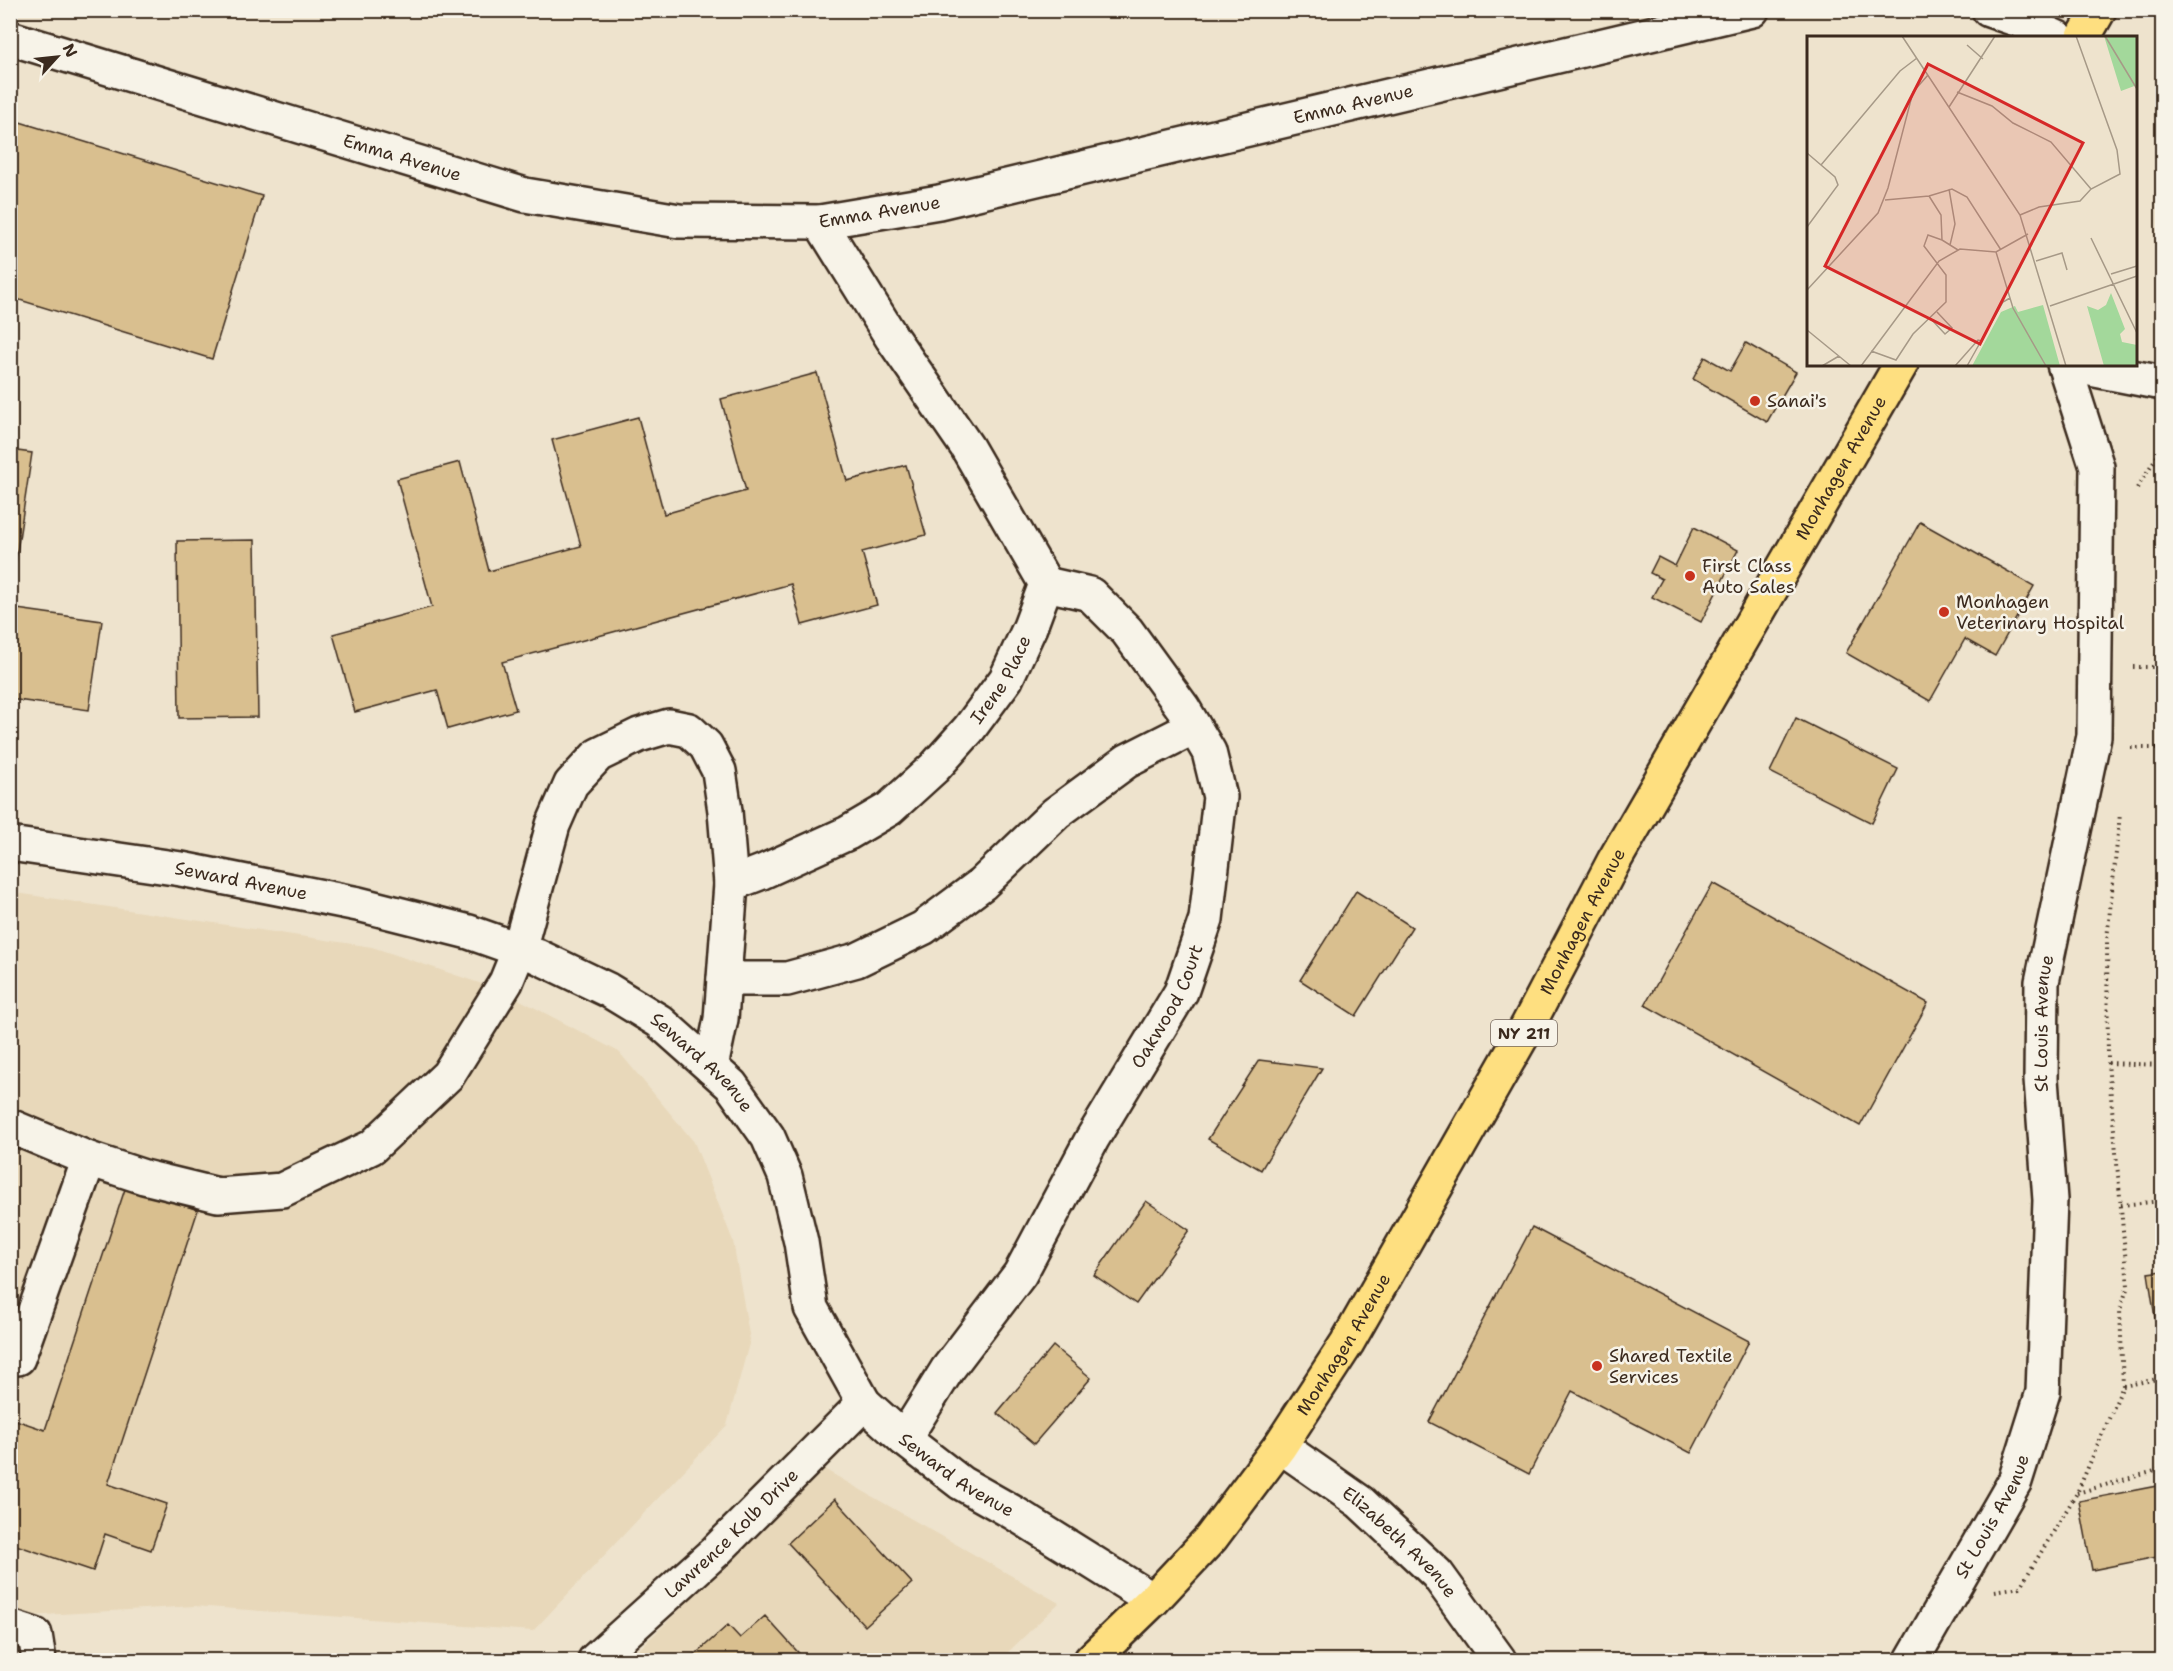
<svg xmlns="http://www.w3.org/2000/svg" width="2173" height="1671" font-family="'Shantell Sans',sans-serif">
	<rect width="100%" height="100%" fill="#eee3cd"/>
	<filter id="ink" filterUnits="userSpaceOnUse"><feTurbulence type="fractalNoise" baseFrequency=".0167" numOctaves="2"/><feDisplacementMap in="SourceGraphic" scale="12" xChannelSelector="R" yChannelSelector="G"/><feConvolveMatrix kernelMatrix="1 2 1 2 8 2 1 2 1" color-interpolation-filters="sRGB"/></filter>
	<g filter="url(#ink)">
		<path fill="#e8d8ba" d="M10,892L372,947L503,991L619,1052L694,1142L733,1241L750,1340L727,1425L533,1631L194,1606L11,1617Z
			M824,1469L1059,1603L1000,1660H628Z"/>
		<path fill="#d9bf8f" stroke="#3b2a1e" stroke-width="1.5" d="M10,119L262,196L212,359L10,297Z
			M1746,343L1796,372L1767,422L1693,379L1705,357L1730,371Z
			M817,373L847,481L906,465L926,535L862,552L877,605L802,625L791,584L502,662L516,710L448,729L437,690L355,712L333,634L432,607L397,479L460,462L489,571L581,546L552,440L638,417L664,514L746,491L721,399Z
			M10,450L32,453L10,598Z
			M1920,522L2034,586L1995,656L1965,639L1930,701L1846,653Z
			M1694,527L1738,550L1701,622L1652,597L1662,579L1650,573L1658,557L1675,566Z
			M255,540L258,717L179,718L177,541Z
			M10,608L102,621L89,710L10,699Z
			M1796,718L1898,769L1872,823L1770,772Z
			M1713,883L1928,1003L1860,1126L1645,1005Z
			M1356,891L1412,927L1356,1016L1300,980Z
			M1259,1060L1322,1068L1261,1170L1208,1139Z
			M126,1186L198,1210L108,1484L167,1504L151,1550L105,1534L93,1571L10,1543V1418L45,1430Z
			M1146,1201L1189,1230L1136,1304L1094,1275Z
			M1532,1227L1749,1341L1691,1453L1572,1391L1529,1474L1429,1422Z
			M2162,1271V1343H2159L2148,1273Z
			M1053,1346L1091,1378L1034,1444L997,1413Z
			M2162,1485V1556L2092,1570L2079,1501Z
			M835,1499L912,1583L865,1626L788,1543Z
			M765,1616L805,1660H689L728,1625L740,1638Z"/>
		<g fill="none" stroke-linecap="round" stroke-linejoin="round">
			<defs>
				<g id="minor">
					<path d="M1989,10L2018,20L2058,38"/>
					<path id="s1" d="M10,38L525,195L679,221L820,222L939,202L1752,10"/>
					<path d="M2065,364L2162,383"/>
					<path id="s2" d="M10,844L181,869L358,904L469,932L537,956L608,990L659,1021L731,1085L768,1137L785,1176L801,1242L811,1308L864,1403L904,1439L961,1483L1014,1513L1153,1600"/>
					<path d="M724,979H787L857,960L923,928L982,884L1056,813L1127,761L1194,727"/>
					<path id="s3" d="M711,1067L721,1019L731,884L762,872L848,833L889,809L934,768L969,729L1006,679L1030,627L1046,584L967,447L892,338L820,222"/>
					<path d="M10,1126L89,1159L144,1177L218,1195L282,1190L372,1147L448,1075L506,982L519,950L553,825L571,784L598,755L639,735L669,726L689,730L706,746L719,771L725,811L731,884"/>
					<path d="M10,1356L18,1358L89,1159"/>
					<path id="s4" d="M904,1439L947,1370L1020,1274L1092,1139L1181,992L1206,919L1220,797L1209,752L1183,708L1127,631L1090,594L1046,584"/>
					<path id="s5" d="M1280,1446L1360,1502L1437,1574L1499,1660"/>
					<path d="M10,1627L35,1635L39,1660"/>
					<path id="s6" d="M595,1660L716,1551L864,1403"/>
					<path id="s7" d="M1912,1660L2015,1481L2043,1392L2050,1200L2041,1079L2042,982L2094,736L2097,467L2064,364"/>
				</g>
				<g id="major">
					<path d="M2083,38L2099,10"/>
					<path id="s8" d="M1091,1660L1153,1600L1211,1538L1280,1446L1347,1343L1527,1027L1614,861L1901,364"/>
				</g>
			</defs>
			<use href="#minor" stroke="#3b2a1e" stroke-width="38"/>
			<use href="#major" stroke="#3b2a1e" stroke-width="38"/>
			<path stroke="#3b2a1e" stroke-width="4" stroke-dasharray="1.5 4.5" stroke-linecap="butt" d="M2137,488L2159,453L2162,451
				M2133,667H2162
				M2131,748H2162
				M2108,1063L2162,1065
				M2121,1205L2162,1201
				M2123,1386L2162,1378
				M2077,1493L2162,1469
				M1995,1591L2020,1587L2077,1493L2123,1386L2120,1310L2128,1286L2108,1063L2107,939L2120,814"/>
			<use href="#minor" stroke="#f7f3e8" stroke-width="33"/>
			<use href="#major" stroke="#fedf80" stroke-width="33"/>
		</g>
	</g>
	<g fill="#c8321e" stroke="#f7f3e8" stroke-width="2">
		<circle cx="1755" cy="401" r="6"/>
		<circle cx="1690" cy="576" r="6"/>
		<circle cx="1944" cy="612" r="6"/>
		<circle cx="1597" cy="1366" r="6"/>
	</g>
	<g text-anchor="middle" stroke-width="5" stroke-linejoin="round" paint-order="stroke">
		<rect fill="#f7f3e8" stroke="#73665b" stroke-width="1.5" x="1491" y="1020" width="66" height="26" rx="4.5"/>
		<g font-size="16" font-weight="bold" fill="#3b2a1e">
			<text x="1524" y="1039">NY 211</text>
		</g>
		<g font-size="18" fill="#3b2a1e" stroke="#f7f3e8">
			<text dy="6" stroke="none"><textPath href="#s1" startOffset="1382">Emma Avenue</textPath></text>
			<text dy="6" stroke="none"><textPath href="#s1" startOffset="410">Emma Avenue</textPath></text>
			<text dy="6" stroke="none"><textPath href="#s1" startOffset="896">Emma Avenue</textPath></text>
			<text dy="6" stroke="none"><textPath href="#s8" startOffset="1414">Monhagen Avenue</textPath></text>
			<text dy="6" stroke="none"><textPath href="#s3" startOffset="532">Irene Place</textPath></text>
			<text dy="6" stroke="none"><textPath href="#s2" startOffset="234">Seward Avenue</textPath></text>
			<text dy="6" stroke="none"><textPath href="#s8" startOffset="892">Monhagen Avenue</textPath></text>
			<text dy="6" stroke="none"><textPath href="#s4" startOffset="508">Oakwood Court</textPath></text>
			<text dy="6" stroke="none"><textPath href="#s7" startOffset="669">St Louis Avenue</textPath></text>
			<text dy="6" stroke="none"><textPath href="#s2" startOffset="738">Seward Avenue</textPath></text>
			<text dy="6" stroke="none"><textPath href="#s8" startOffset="406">Monhagen Avenue</textPath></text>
			<text dy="6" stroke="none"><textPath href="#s2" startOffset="1242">Seward Avenue</textPath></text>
			<text dy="6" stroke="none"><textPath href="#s7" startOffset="165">St Louis Avenue</textPath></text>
			<text dy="6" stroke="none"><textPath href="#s6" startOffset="186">Lawrence Kolb Drive</textPath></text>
			<text dy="6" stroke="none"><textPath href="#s5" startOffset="154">Elizabeth Avenue</textPath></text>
		</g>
		<g font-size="18" fill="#3b2a1e" stroke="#f7f3e8" text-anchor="start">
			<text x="1767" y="407">Sanai's</text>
			<text x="1702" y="572">First Class<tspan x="1702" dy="21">Auto Sales</tspan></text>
			<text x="1956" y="608">Monhagen<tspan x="1956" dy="21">Veterinary Hospital</tspan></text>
			<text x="1609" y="1362">Shared Textile<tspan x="1609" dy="21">Services</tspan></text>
		</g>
	</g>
	<g transform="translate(1807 36)">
		<rect width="330" height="330" fill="#eee3cd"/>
		<path d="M297,0H330V49L314,55ZM236,269L253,330H165L194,276L208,270L211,276Z" fill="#a3d89b"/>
		<path d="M304,257L318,293L313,298L315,306L330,309V330H297L280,270L291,274L299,269Z" fill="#a3d89b"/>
		<path fill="none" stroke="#a69987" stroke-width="1.5" d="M95,0L213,179L259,330M298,0L330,53M160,9L176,23M150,56L185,70L206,87L244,106L284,153M142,71L188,0M0,117L28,141L31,149L0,191M14,129L93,35L110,22M142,153L148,188L143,209M122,160L145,153L160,161L194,214M122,160L134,179L135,204L151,214M78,164L122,160M213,179L232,171L273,165L284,153L313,138L310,114L269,0M284,202L330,297M189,216L206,272L239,330M229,225L255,217L260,234M304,238L330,230M0,254L71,177L81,152L106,56L121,39M243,270L330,240M123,282L138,298L145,292L130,276M0,294L44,330M64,315L89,324L106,298L139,266V239L117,210L121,199L135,204M15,330L32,320M54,330L132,225L153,213L189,216L221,198M148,330L171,304L175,305M160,330L196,266L203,262"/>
		<path fill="#d62828" fill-opacity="0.15" stroke="#d62828" stroke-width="3" d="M121,28L276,107L173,308L18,230Z"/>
		<rect width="330" height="330" fill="none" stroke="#3b2a1e" stroke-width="3"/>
	</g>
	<rect width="2173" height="1671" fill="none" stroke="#f7f3e8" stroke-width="36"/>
	<rect x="18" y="18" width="2137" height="1635" fill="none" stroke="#3b2a1e" stroke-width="2" filter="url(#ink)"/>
	<g transform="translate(57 57) rotate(63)" stroke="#f7f3e8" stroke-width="4.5" paint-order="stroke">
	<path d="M0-4.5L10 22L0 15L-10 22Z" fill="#3b2a1e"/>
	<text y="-9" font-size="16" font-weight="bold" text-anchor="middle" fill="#3b2a1e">N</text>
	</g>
</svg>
